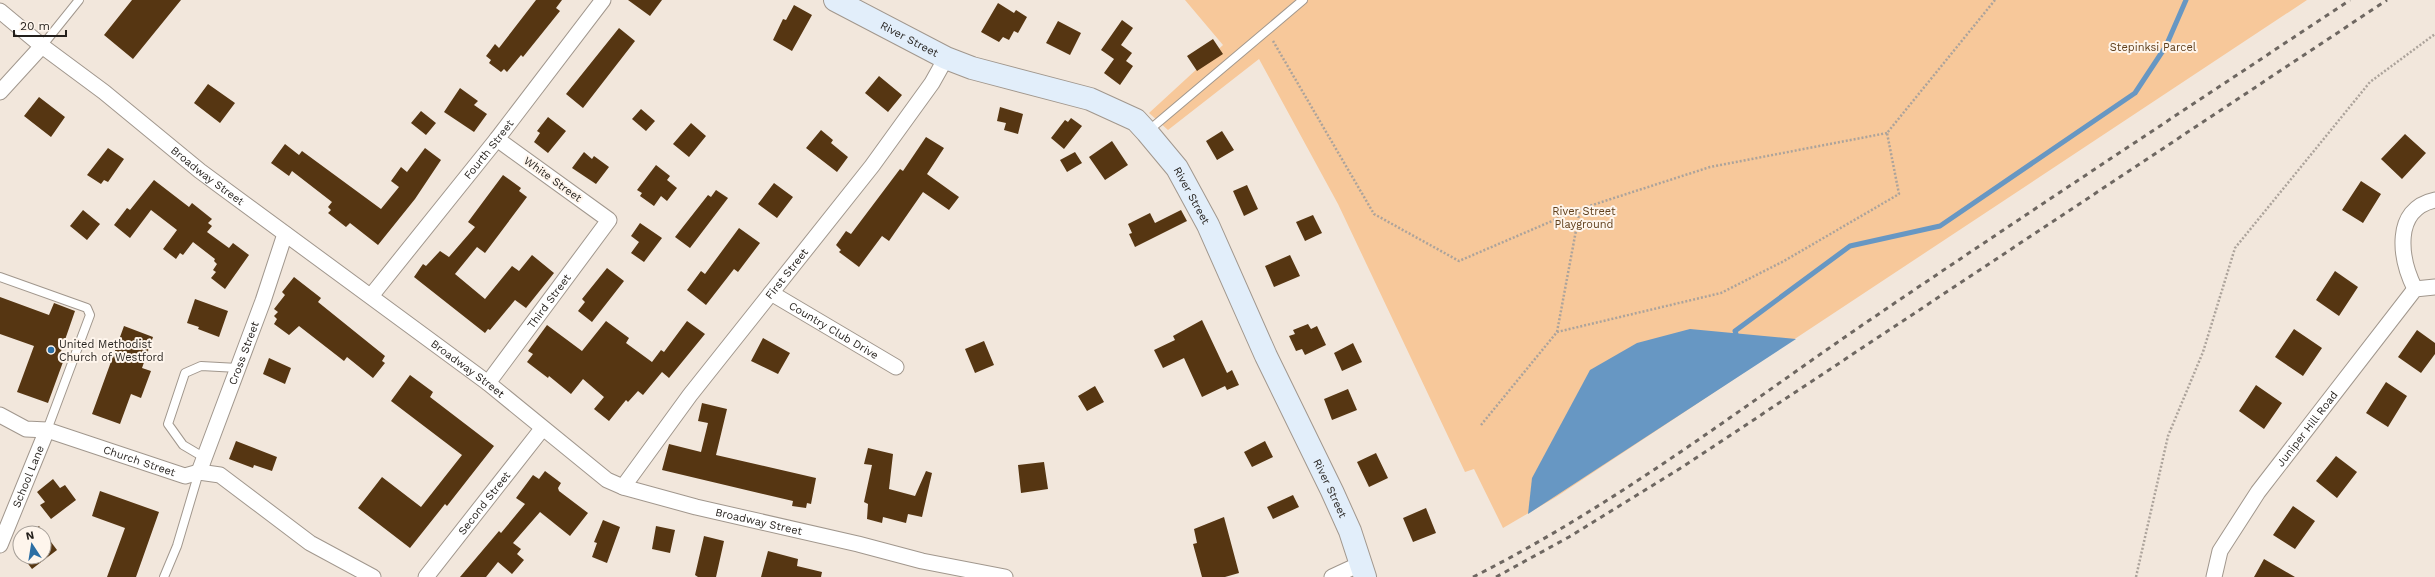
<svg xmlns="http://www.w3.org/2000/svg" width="2435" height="577" font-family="'Work Sans',sans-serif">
	<rect width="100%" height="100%" fill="#f2e7dc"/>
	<path fill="#f7c89a" d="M1185,0H2307L1556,497L1503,528L1474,469L1465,472L1338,204L1259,59L1168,130L1149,113L1223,45Z"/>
	<path fill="#6797c3" d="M1690,329L1796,339L1528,514L1532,478L1590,370L1637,343Z"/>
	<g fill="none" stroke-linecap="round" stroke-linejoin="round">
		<path stroke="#6797c3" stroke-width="5" d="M1736,334L1735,331L1850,246L1940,226L2135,93L2166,46L2186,0"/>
	</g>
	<path fill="#563612" d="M132,0H181L133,59L104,35Z
		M536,0H562L556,8L560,11L523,57L521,55L507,72L504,69L501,72L489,63L491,60L486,56L495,44L499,48Z
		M628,0H662L650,16Z
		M998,3L1014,13L1016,10L1027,17L1018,33L1014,31L1009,40L1003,37L999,42L981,32Z
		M794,5L812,15L792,51L773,40L783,19L786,20Z
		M1122,20L1133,28L1121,45L1132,53L1126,61L1133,66L1120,85L1104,73L1114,59L1101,50Z
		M1058,21L1081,33L1070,55L1046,43Z
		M619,28L635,41L583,108L566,94Z
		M1213,39L1223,54L1197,71L1187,56Z
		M879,76L902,95L888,112L865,93Z
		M208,84L235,103L220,123L194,103Z
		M460,88L478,101L474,105L487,114L474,132L444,112Z
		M39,97L65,117L51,137L24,116Z
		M1000,107L1023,114L1018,134L1004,130L1006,123L997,121Z
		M641,109L655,121L646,131L632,119Z
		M421,111L436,123L426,135L411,123Z
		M548,117L566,131L548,153L534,142L540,133L537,131Z
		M1071,118L1082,126L1064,149L1051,138L1065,120L1068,122Z
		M691,123L706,136L689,157L673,144Z
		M821,130L833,140L831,143L848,157L837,172L806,148Z
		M1222,131L1234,150L1217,160L1206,141Z
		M2405,134L2426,153L2402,179L2381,159Z
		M926,137L944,148L927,174L959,197L949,210L923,192L889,241L882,236L859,267L839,252L841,250L836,245L846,231L851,234L900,169L903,171Z
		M1112,141L1128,165L1105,180L1089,157Z
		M285,144L299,155L302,151L381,209L399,187L391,181L401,167L407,172L425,148L441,160L415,199L378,245L350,223L346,227L328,213L331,210L328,207L332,202L292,171L289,176L271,163Z
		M108,148L124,159L108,182L104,180L101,184L87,175Z
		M584,152L592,159L594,156L609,167L596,184L572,168Z
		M1075,152L1082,163L1067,172L1060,160Z
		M656,165L670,176L667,180L677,188L667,201L661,196L654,206L640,196L642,193L637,190Z
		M503,175L521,188L519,191L527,197L485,253L477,247L455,274L485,299L512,266L519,271L532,255L554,273L526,308L515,300L490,330L488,329L485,333L414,277L423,264L426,266L440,251L449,257L475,227L468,222Z
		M154,180L189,207L192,203L212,219L208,223L212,226L207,232L229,248L233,243L249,255L225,289L211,278L216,272L213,270L217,264L214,261L215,259L193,242L183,255L180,253L176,259L163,249L177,230L151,210L130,238L114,225L127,208L130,210Z
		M2361,181L2381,194L2363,223L2342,210Z
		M774,183L793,197L777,218L758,204Z
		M1247,185L1258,209L1244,216L1233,191Z
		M716,190L728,198L690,248L675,237L708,195L711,197Z
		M83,210L100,224L87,240L70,226Z
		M1181,210L1187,221L1135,247L1129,234L1132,233L1128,224L1150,213L1155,223Z
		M1313,215L1322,233L1305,241L1296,222Z
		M640,223L662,238L644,262L631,253L639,242L631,236Z
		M739,228L760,243L738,272L734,269L706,305L687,290L701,271L705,274Z
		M1290,255L1300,276L1274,287L1265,266Z
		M607,268L624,281L592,322L578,311L585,302L582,299Z
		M2335,271L2358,287L2339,316L2316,300Z
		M294,277L321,298L318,302L385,356L382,361L385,363L373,378L347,357L344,361L299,326L289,335L274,324L277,319L274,316L278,312L274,309L285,295L282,292Z
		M0,297L49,315L54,303L75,311L58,360L63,362L48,403L17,392L34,346L0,334Z
		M195,299L228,311L219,337L198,329L199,327L187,323Z
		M1202,320L1227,373L1232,370L1239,385L1227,390L1225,386L1202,397L1184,358L1163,368L1154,350L1175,340L1173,336Z
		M606,321L629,338L626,343L652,362L661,350L664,352L687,321L705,334L669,378L662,372L643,395L638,391L628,402L626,400L609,421L594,409L604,397L583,379L571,394L549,376L548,378L527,362L533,354L528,351L547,325L582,351Z
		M1308,324L1311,329L1317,326L1326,345L1305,355L1302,349L1296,351L1289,336L1295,334L1293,330Z
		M124,326L153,337L142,368L151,371L141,398L131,394L120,424L92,414Z
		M2294,329L2322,348L2303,376L2275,357Z
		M2417,330L2435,343V354L2421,373L2398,357Z
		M763,338L790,353L778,374L751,361Z
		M984,341L994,365L975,373L965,349Z
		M1353,343L1362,362L1342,371L1334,353Z
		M269,358L291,368L285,384L263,374Z
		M410,375L433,392L430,397L494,446L447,506L445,504L410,548L358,508L382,477L421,507L462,455L391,401Z
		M2386,382L2407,396L2388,427L2366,413Z
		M2256,385L2282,403L2264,429L2239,411Z
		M1095,386L1104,402L1087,411L1078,396Z
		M1348,389L1357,410L1332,420L1324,399Z
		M702,403L727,409L716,455L816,478L811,504L807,503L806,508L792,506L793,501L662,470L669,444L701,452L708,423L698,421Z
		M236,441L277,457L272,471L254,465L253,468L229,459Z
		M1265,441L1273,457L1252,467L1244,452Z
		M868,448L893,454L889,489L915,496L926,471L932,473L922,517L908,514L906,523L883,517L882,523L867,519L868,504L864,502L872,465L864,464Z
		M1376,453L1388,478L1369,487L1357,462Z
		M2336,456L2357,472L2337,498L2316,481Z
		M1044,462L1048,489L1021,493L1018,465Z
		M545,471L561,483L558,488L559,491L588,513L570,536L540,512L513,543L521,549L517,554L524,560L512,574L498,562L486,577H460L499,531L501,533L525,504L516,498L533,475L539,479Z
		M53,479L60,488L65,485L76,500L51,519L40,505L45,502L37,492Z
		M100,491L159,512L136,577H107L125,528L92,516Z
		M1293,495L1299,507L1273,519L1267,507Z
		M2293,506L2315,521L2295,549L2273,535Z
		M1426,508L1436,533L1413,542L1403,518Z
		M1224,517L1239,573L1225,577H1202L1193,544L1197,543L1194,529Z
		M603,520L620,527L607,563L592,557L597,543L594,542Z
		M39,526L57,550L32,569L23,557H44V533H30Z
		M656,526L675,530L670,553L652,549Z
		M704,536L724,541L716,577H698L695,575Z
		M20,540V553L14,545Z
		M768,551L798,559L797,566L822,572L821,577H761Z
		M2264,559L2295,577H2254Z"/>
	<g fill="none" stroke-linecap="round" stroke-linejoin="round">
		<defs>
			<path id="service" d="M42,46L79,0
				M1148,131L1303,0
				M0,277L87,308L90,315L47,430
				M205,458L183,445L168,424L185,373L201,366L238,368
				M164,577L177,546L199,472"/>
			<g id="minor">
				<path id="s1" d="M0,11L42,46L104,92L200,171L488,383L607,480L623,487L696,507L858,544L922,561L1005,577"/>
				<path d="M0,92L42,46"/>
				<path d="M2415,289C2400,259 2392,209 2435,200"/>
				<path id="s2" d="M771,293L896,367"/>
				<path id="s3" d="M371,296L497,139L603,0"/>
				<path id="s4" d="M488,383L609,220L497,139"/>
				<path id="s5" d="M0,415L26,429L47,430L185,476L199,472L220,475L310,543L373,577"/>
				<path id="s6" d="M199,472L263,301L285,234"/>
				<path id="s7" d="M623,487L690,395L872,166L932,83L946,58"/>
				<path id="s8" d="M0,545L47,430"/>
				<path id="s9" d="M426,577L542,429"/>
				<path d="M1332,577L1360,564"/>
				<path id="s10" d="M2214,577L2220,551L2258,492L2415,289L2435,287"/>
			</g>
			<g id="secondary">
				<path id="s11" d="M835,0L946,58L972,68L1090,99L1136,120L1147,132L1177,168L1208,225L1266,356L1332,491L1350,531L1365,577"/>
			</g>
		</defs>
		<use href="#service" stroke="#a1978d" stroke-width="10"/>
		<use href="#minor" stroke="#a1978d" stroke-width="17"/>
		<use href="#secondary" stroke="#a1978d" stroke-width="24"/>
		<path stroke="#aca39b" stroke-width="2.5" stroke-dasharray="2 2" stroke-linecap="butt" d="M1273,41L1374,214L1459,261L1580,209L1710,167L1887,133
			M1557,332L1580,209
			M1481,425L1557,332L1721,293L1784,261L1899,194L1887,133L1995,0
			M2136,577L2168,436L2203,352L2235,248L2370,82L2435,34"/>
		<use href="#service" stroke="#fff" stroke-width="8"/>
		<use href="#minor" stroke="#fff" stroke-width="15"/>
		<use href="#secondary" stroke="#e2eefa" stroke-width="22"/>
		<path stroke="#6e6761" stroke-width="3" stroke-dasharray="5 5" stroke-linecap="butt" d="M1473,577C1610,508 1732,415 1858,328C2021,217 2186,109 2350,0
			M1496,577L1569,537L1684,466L2387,0"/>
	</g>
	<circle fill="#2c6ea3" stroke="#fef5ec" stroke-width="1.5" cx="51" cy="350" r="4"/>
	<g text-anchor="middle" stroke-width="4" stroke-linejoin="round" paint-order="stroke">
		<g font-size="11" fill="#231f1b" stroke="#fef5ec">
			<text dy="4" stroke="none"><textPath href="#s11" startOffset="84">River Street</textPath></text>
			<text dy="4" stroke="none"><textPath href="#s3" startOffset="188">Fourth Street</textPath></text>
			<text dy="4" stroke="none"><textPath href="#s1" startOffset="265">Broadway Street</textPath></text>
			<text transform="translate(553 179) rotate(36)" y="4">White Street</text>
			<text dy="4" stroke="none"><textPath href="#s11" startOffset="420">River Street</textPath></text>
			<text dy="4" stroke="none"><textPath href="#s7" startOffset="269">First Street</textPath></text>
			<text dy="4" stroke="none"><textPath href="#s4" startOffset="102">Third Street</textPath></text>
			<text dy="4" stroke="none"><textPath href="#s2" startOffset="73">Country Club Drive</textPath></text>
			<text dy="4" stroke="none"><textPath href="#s6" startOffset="127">Cross Street</textPath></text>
			<text dy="4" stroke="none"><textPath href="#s1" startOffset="589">Broadway Street</textPath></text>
			<text dy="4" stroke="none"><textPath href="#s10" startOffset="177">Juniper Hill Road</textPath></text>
			<text dy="4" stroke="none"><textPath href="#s5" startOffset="148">Church Street</textPath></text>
			<text dy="4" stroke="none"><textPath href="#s8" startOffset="74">School Lane</textPath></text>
			<text dy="4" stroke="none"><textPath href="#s11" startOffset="744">River Street</textPath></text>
			<text dy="4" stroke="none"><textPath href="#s9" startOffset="94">Second Street</textPath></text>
			<text dy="4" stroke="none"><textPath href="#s1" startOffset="925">Broadway Street</textPath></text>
		</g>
		<g font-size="11" fill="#5f3e1a" stroke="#fef5ec">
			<text x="2153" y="51">Stepinksi Parcel</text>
			<text x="1584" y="215">River Street<tspan x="1584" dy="13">Playground</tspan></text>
		</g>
		<g font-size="11" fill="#231f1b" stroke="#fef5ec" text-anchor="start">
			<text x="59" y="348">United Methodist<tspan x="59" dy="13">Church of Westford</tspan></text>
		</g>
	</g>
	<g transform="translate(32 545) rotate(348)"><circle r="19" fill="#fef5ec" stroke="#a69f98"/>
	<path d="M0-3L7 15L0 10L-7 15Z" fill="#2c6ea3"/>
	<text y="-6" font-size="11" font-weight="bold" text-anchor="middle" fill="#231f1b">N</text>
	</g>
	<path d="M14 30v6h52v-6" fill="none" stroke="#231f1b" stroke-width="2"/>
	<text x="20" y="30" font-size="12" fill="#231f1b" stroke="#fef5ec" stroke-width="3" paint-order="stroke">20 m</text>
</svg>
